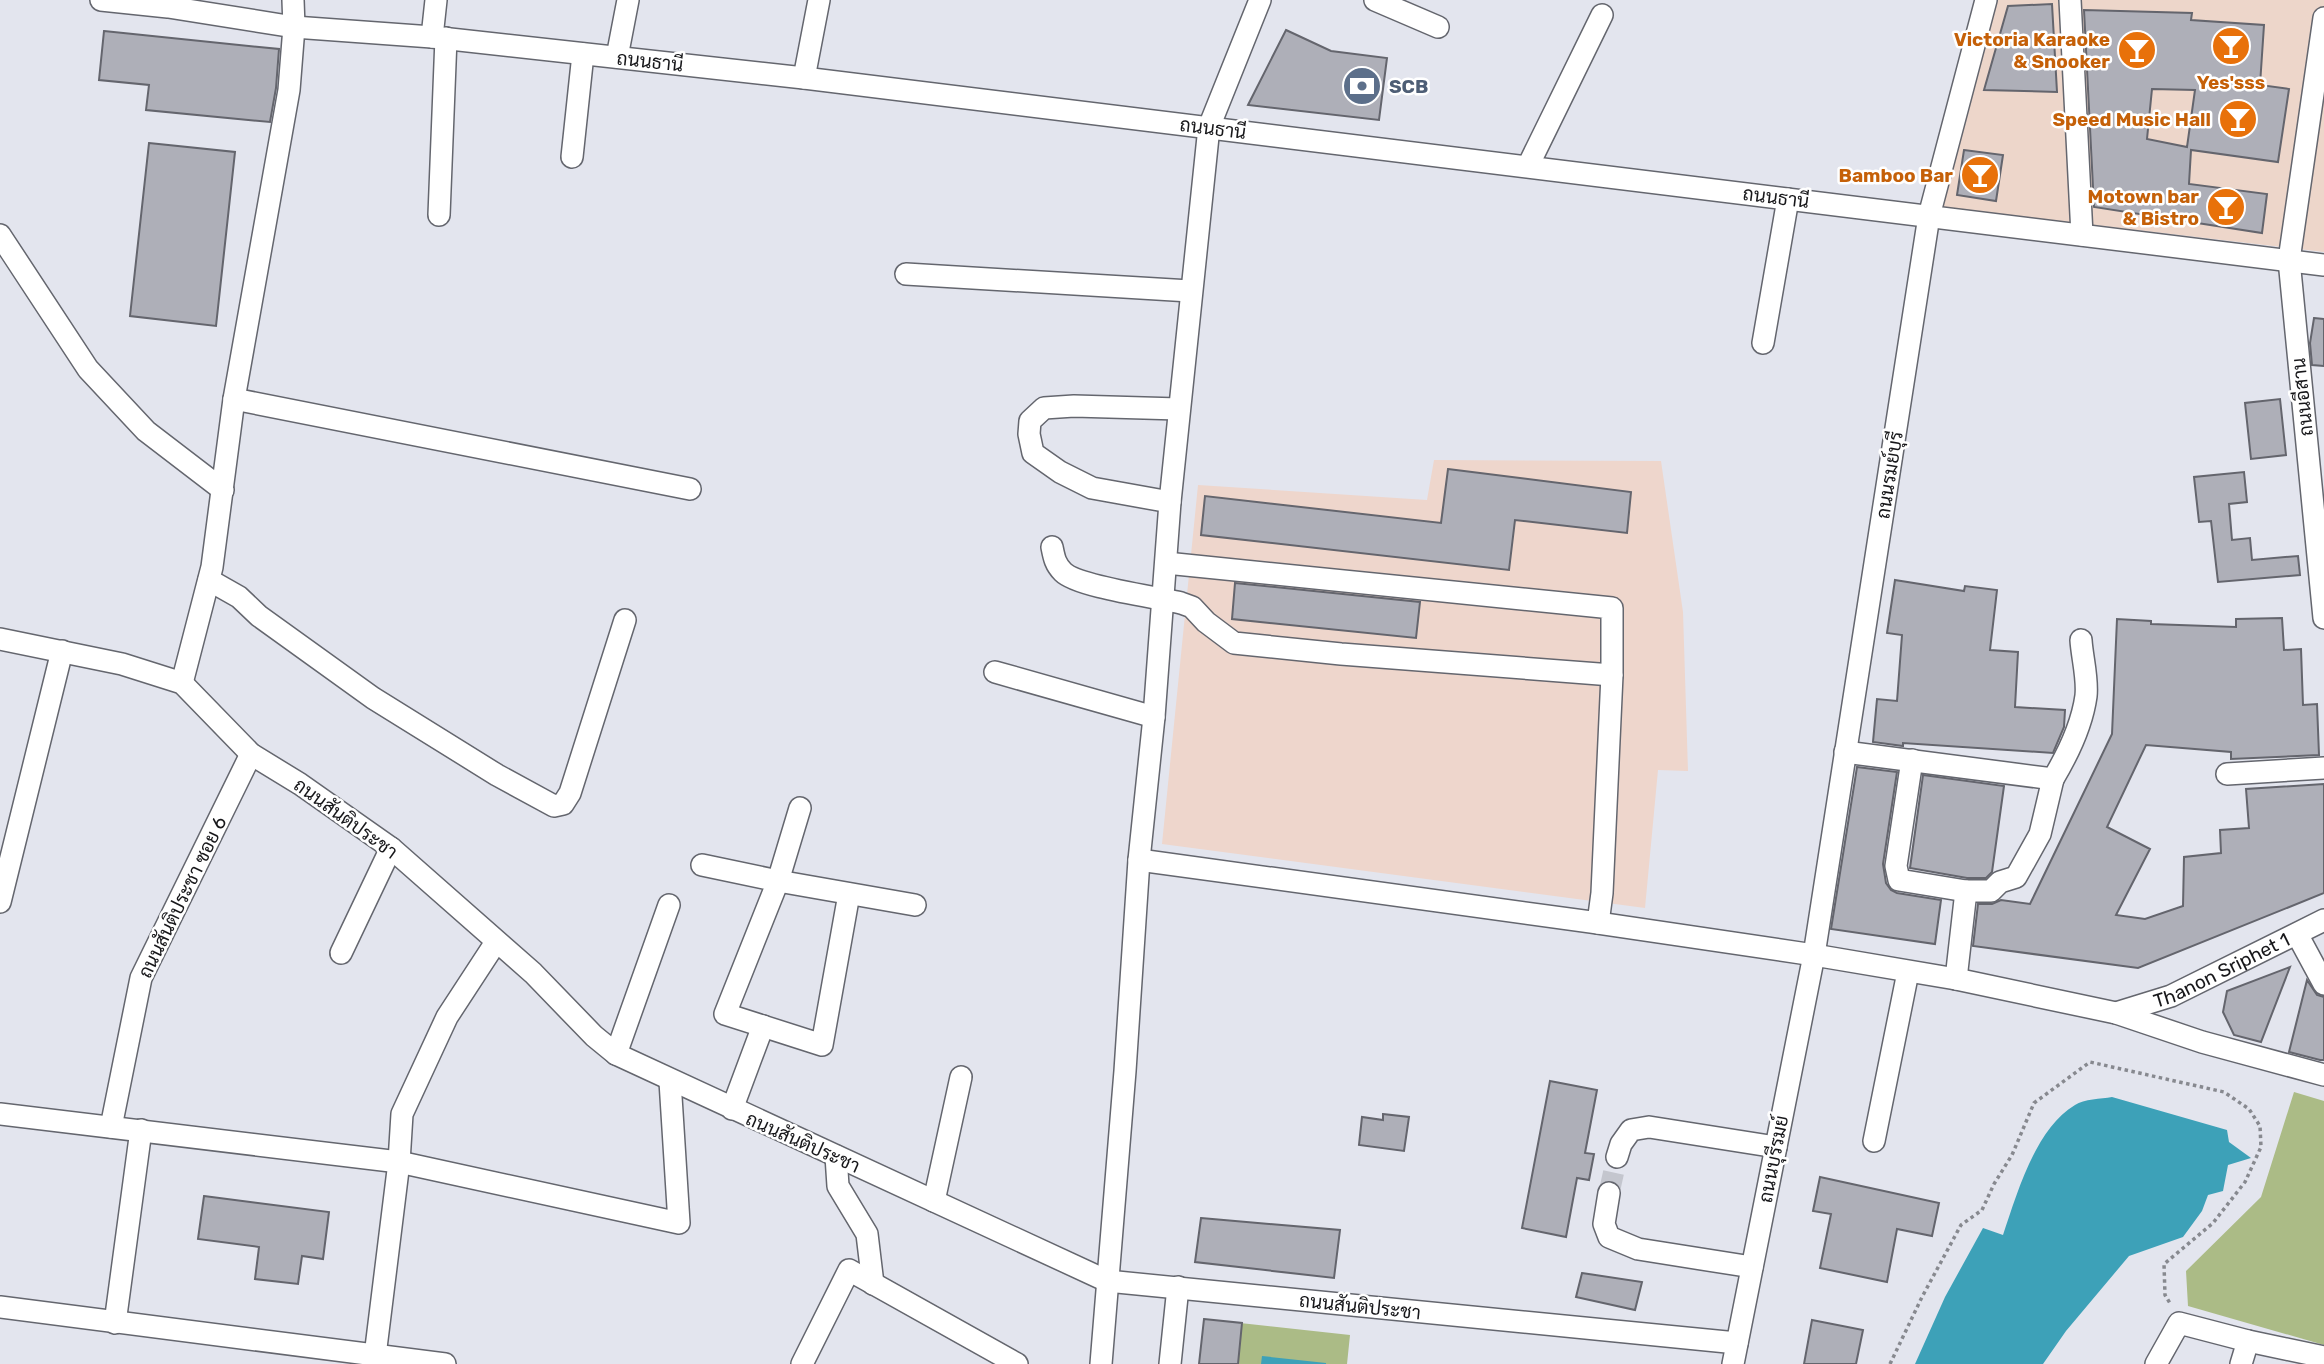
<svg xmlns="http://www.w3.org/2000/svg" width="2324" height="1364" font-family="Rubik,Sarabun,sans-serif">
	<rect width="100%" height="100%" fill="#e3e5ee"/>
	<path fill="#edd6ca" d="M1997,0H2324V252L1941,207Z"/>
	<path fill="#eed6cc" d="M1434,460L1661,461L1683,612L1688,771L1658,770L1645,908L1162,844L1198,485L1427,500Z"/>
	<path fill="#abbb86" d="M2294,1092L2324,1101V1345L2188,1306L2186,1271L2261,1197Z
		M1204,1319L1350,1335L1347,1364H1199Z"/>
	<path fill="#3da1b8" d="M2112,1097L2227,1130L2229,1142L2251,1158L2228,1165L2223,1191L2208,1195L2202,1211L2183,1237L2129,1256L2066,1331L2043,1364H1915L1945,1297L1983,1228L2003,1235C2017,1194 2035,1129 2075,1105C2084,1099 2101,1099 2112,1097Z
		M1262,1356L1326,1363V1364H1261Z"/>
	<path fill="#aeafb8" stroke="#64656d" stroke-width="2" fill-rule="evenodd" d="M2052,4L2057,92L1984,90L2008,6Z
		M2084,10L2192,13L2191,20L2264,25L2260,85L2289,89L2278,162L2191,150L2189,184L2267,194L2262,233L2094,207ZM2152,89L2195,90L2187,147L2147,139Z
		M1286,30L1331,51L1387,58L1379,120L1248,105Z
		M104,31L279,49L276,88L270,122L146,110L149,85L99,80Z
		M149,143L235,152L216,326L130,316Z
		M1964,150L2003,155L1996,201L1957,195Z
		M2314,318L2324,319V366L2312,365L2310,343Z
		M2280,399L2286,455L2251,459L2245,403Z
		M1448,469L1631,492L1627,533L1515,520L1509,570L1201,535L1205,496L1441,523Z
		M2244,472L2247,502L2229,504L2232,540L2250,538L2252,560L2298,556L2300,575L2218,582L2211,521L2199,522L2194,477Z
		M1895,580L1964,591L1965,586L1997,590L1990,650L2018,652L2015,707L2065,710L2064,727L2053,753L1903,743V746L1873,742L1877,699L1897,701L1902,635L1887,633Z
		M1235,583L1420,602L1416,638L1232,619Z
		M2282,618L2284,650L2301,649L2303,705L2317,704L2319,755L2231,759V752L2146,745L2107,827L2150,849L2116,915L2145,919L2183,906L2184,857L2221,853L2220,830L2249,828L2246,789L2324,784V893L2138,968L1973,946L1978,904H1992L2001,900L2030,904L2112,734L2117,619L2151,621V624L2236,627V619Z
		M1857,767L1897,772L1883,864L1886,883L1891,890L1897,893L1941,900L1935,944L1831,929Z
		M1923,775L2004,786L1992,872L1986,878H1967L1910,868Z
		M2290,967L2261,1042L2234,1035L2223,1012L2227,991Z
		M2307,980L2317,995L2324,997V1060H2320L2289,1052Z
		M1550,1081L1597,1090L1585,1153L1594,1154L1589,1180L1577,1178L1566,1237L1522,1228Z
		M1383,1114L1409,1117L1404,1151L1359,1145L1362,1117L1383,1120Z
		M1820,1177L1939,1203L1932,1236L1897,1229L1887,1282L1820,1268L1831,1214L1813,1211Z
		M204,1196L329,1212L323,1259L302,1256L298,1284L255,1279L259,1247L198,1239Z
		M1201,1218L1340,1230L1334,1278L1195,1262Z
		M1582,1273L1642,1282L1635,1310L1576,1297Z
		M1204,1319L1242,1323L1238,1364H1199Z
		M1812,1320L1863,1330L1856,1364H1804Z"/>
	<g fill="none" stroke-linecap="round" stroke-linejoin="round">
		<path stroke="#c4c6ce" stroke-width="21" stroke-dasharray="21 10" stroke-linecap="butt" d="M1609,1193L1617,1157"/>
		<defs>
			<g id="minor">
				<path d="M101,0L168,7L294,27L432,37L804,78L2324,265"/>
				<path d="M1375,0L1438,27"/>
				<path d="M2070,0L2082,235"/>
				<path d="M2324,18L2289,260L2324,618"/>
				<path d="M432,37L436,0"/>
				<path d="M617,57L628,0"/>
				<path d="M804,78L819,0"/>
				<path d="M572,157L583,54"/>
				<path d="M1528,166L1602,15"/>
				<path d="M439,215L446,38"/>
				<path d="M0,235L88,369L146,431L223,490"/>
				<path d="M906,274L1190,291"/>
				<path d="M1763,343L1788,199"/>
				<path d="M234,399L690,489"/>
				<path d="M1170,502L1092,488L1060,472L1033,453L1029,434L1030,421L1044,408L1074,406L1179,409"/>
				<path d="M1052,547C1054,557 1055,564 1063,572C1078,587 1157,597 1181,603L1192,607L1206,622L1234,643L1341,654L1612,675"/>
				<path d="M1166,563L1612,608V675L1602,893L1598,923"/>
				<path d="M209,580L239,597L259,616L373,698L497,775L554,806L563,804L570,793L625,620"/>
				<path d="M0,639L122,664L182,683L251,754L300,784L391,848L533,973L594,1036L616,1054L1107,1281L1737,1343"/>
				<path d="M995,672L1154,717"/>
				<path d="M182,683L212,567L234,399L289,90L294,27L293,0"/>
				<path d="M1845,752L2053,779C2068,754 2082,725 2086,696C2088,678 2082,657 2081,640"/>
				<path d="M1912,760L1896,866L1899,880L1966,891H1991L2000,882L2016,877L2040,834L2053,779"/>
				<path d="M2227,774L2324,768"/>
				<path d="M800,808L778,881L725,1014L822,1045L849,894"/>
				<path d="M1139,860L1591,922L1814,955L1956,979L2116,1013L2202,1042L2324,1075"/>
				<path d="M702,865L778,881L915,905"/>
				<path d="M0,902L62,651"/>
				<path d="M2297,934L2324,984"/>
				<path d="M341,953L391,848"/>
				<path d="M1956,979L1966,891"/>
				<path id="s1" d="M2116,1013L2171,996L2324,920"/>
				<path d="M616,1054L669,905"/>
				<path d="M732,1109L763,1026"/>
				<path d="M0,1114L399,1162L679,1223L670,1081"/>
				<path d="M111,1127L141,978L251,754"/>
				<path d="M1874,1141L1908,972"/>
				<path d="M836,1156L838,1186L867,1234L873,1284"/>
				<path d="M1617,1157L1621,1144L1631,1130L1649,1127L1776,1147"/>
				<path d="M1609,1193L1604,1224L1609,1237L1638,1249L1752,1267"/>
				<path d="M934,1201L961,1077"/>
				<path d="M0,1307L445,1364"/>
				<path d="M115,1323L141,1130"/>
				<path d="M374,1364L399,1162L402,1114L447,1017L496,942"/>
				<path d="M802,1364L849,1270L1017,1364"/>
				<path d="M1101,1364L1125,1071L1139,860L1154,717L1170,502L1209,127L1260,0"/>
				<path d="M1170,1364L1178,1287"/>
				<path d="M1733,1364L1814,955L1929,216L1986,0"/>
				<path d="M2156,1364L2179,1323L2248,1341L2324,1357"/>
				<path d="M2241,1364L2248,1341"/>
			</g>
		</defs>
		<use href="#minor" stroke="#64666e" stroke-width="24"/>
		<path stroke="#87898f" stroke-width="3.5" stroke-dasharray="3.5 3.5" stroke-linecap="butt" d="M1890,1364L1922,1297L1961,1225L1982,1210L1994,1184L2012,1155L2034,1103L2090,1062L2224,1092L2249,1109L2260,1126L2261,1147L2245,1182L2213,1223L2164,1264L2165,1295L2171,1305"/>
		<use href="#minor" stroke="#fff" stroke-width="21"/>
	</g>
	<defs>
		<symbol id="bar-disc" viewBox="-11 -11 22 22"><circle r="9.5" fill="#e8710a" stroke="#fff"/><path d="M-6-5H6L.8 .8V4.5H3.5V6h-7V4.5H-.8V.8Z" fill="#fff"/></symbol>
		<symbol id="bank-disc" viewBox="-11 -11 22 22"><circle r="9.5" fill="#5c6f8a" stroke="#fff"/><path d="M-6-4H6V4H-6ZM0-2.3a2.3 2.3 0 1 0 0 4.6a2.3 2.3 0 1 0 0-4.6Z" fill="#fff"/></symbol>
	</defs>
	<g fill-rule="evenodd">
		<use href="#bar-disc" x="2209" y="24" width="44" height="44"/>
		<use href="#bar-disc" x="2115" y="28" width="44" height="44"/>
		<use href="#bank-disc" x="1340" y="64" width="44" height="44"/>
		<use href="#bar-disc" x="2216" y="97" width="44" height="44"/>
		<use href="#bar-disc" x="1958" y="153" width="44" height="44"/>
		<use href="#bar-disc" x="2204" y="185" width="44" height="44"/>
	</g>
	<g text-anchor="middle" stroke-width="5" stroke-linejoin="round" paint-order="stroke">
		<g font-size="19" font-weight="bold" fill="#c56008" stroke="#fff" text-anchor="end">
			<text x="2110" y="46">Victoria Karaoke<tspan x="2110" dy="22">&amp; Snooker</tspan></text>
			<text x="2231" y="89" text-anchor="middle">Yes'sss</text>
			<text x="2211" y="126">Speed Music Hall</text>
			<text x="1953" y="182">Bamboo Bar</text>
			<text x="2199" y="203">Motown bar<tspan x="2199" dy="22">&amp; Bistro</tspan></text>
		</g>
		<g font-size="19" fill="#17171a" stroke="#fff">
			<text transform="translate(650 61) rotate(6)" y="7">ถนนธานี</text>
			<text transform="translate(1213 128) rotate(7)" y="7">ถนนธานี</text>
			<text transform="translate(1776 197) rotate(7)" y="7">ถนนธานี</text>
			<text transform="translate(2302 397) rotate(-96)" y="7">ถนนอีสาน</text>
			<text transform="translate(1889 475) rotate(-81)" y="7">ถนนรมย์บุรี</text>
			<text transform="translate(346 818) rotate(36)" y="7">ถนนสันติประชา</text>
			<text transform="translate(182 897) rotate(-64)" y="7">ถนนสันติประชา ซอย 6</text>
			<text dy="7" stroke="none"><textPath href="#s1" startOffset="114">Thanon Sriphet 1</textPath></text>
			<text transform="translate(803 1142) rotate(24)" y="7">ถนนสันติประชา</text>
			<text transform="translate(1773 1159) rotate(-79)" y="7">ถนนบุรีรมย์</text>
			<text transform="translate(1360 1306) rotate(6)" y="7">ถนนสันติประชา</text>
		</g>
		<g font-size="19" font-weight="bold" fill="#4e5e75" stroke="#fff" text-anchor="start">
			<text x="1389" y="93">SCB</text>
		</g>
	</g>
</svg>
